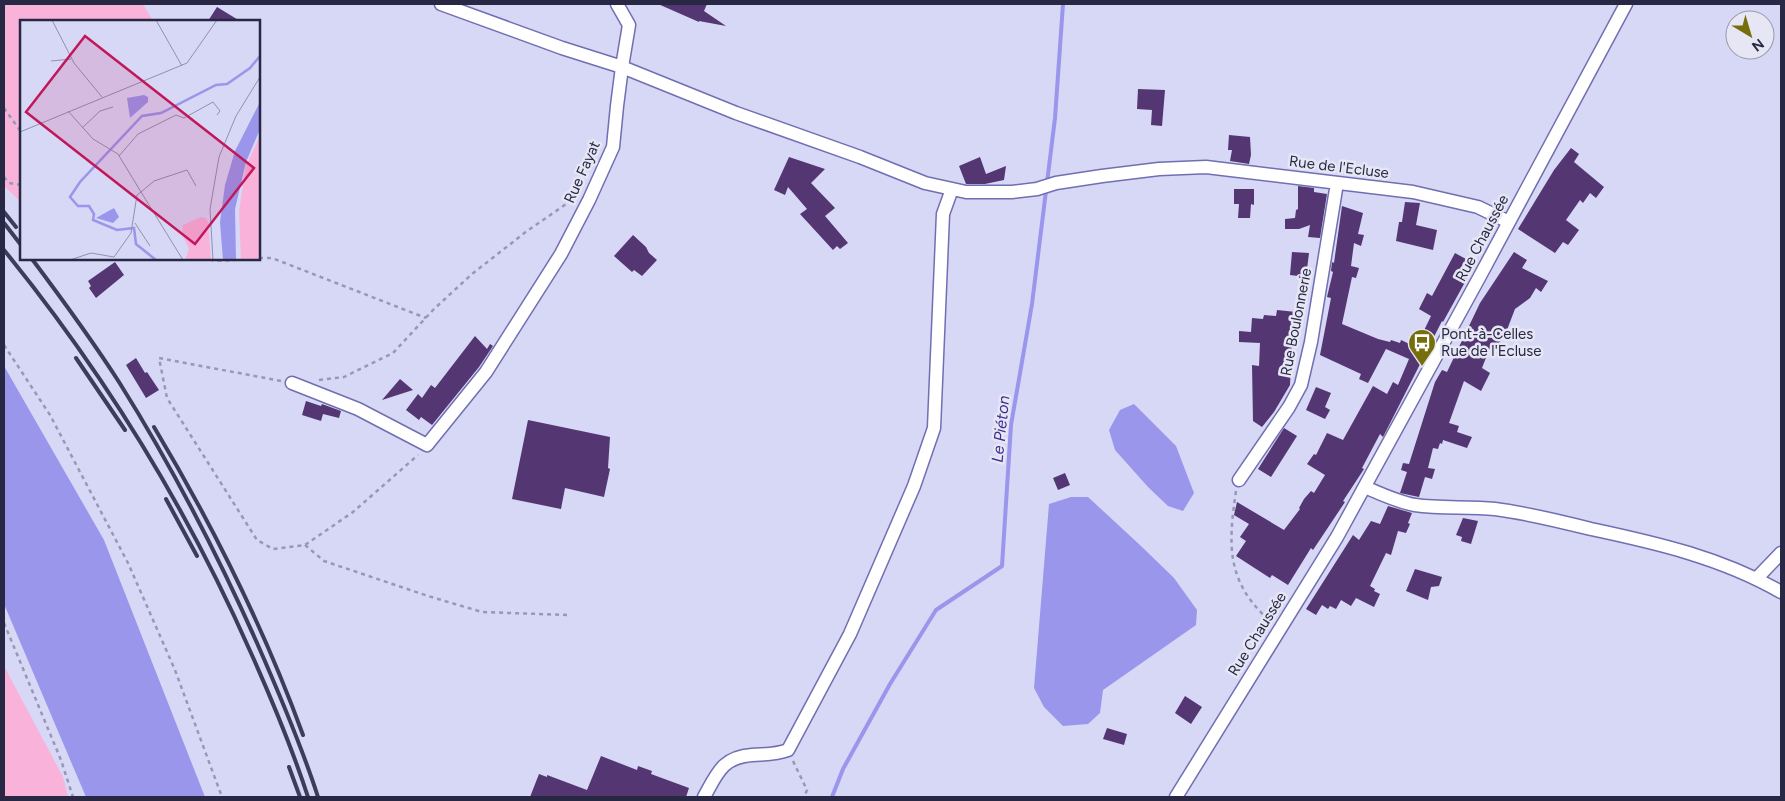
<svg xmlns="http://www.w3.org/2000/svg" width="1785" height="801" font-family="Figtree,sans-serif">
	<rect width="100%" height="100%" fill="#d7d7f6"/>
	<path fill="#f9b3db" d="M4,4H143L153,21H21V202L4,186Z
		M4,666L63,777L68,797H4Z"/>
	<path fill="#9996eb" d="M4,366L104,540L205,797H86L4,604Z
		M1134,404L1176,446L1194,493L1183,511L1168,506L1148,487L1115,450L1109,430L1120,410Z
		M1071,497H1088L1141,546L1174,578L1197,610L1196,625L1103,690L1100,713L1088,724L1063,726L1044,707L1034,688L1049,504Z"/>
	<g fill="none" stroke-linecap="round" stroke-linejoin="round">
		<path stroke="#9996eb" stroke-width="4" d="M832,797L843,769L890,684L936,610L1002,566L1011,425L1032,304L1055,118L1063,4"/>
	</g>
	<path fill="#533672" d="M658,4H707L704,11L726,26L699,21V22Z
		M217,7L240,21H208Z
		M1138,89L1165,90L1162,126L1151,125L1152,110L1137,109Z
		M1229,135L1250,137L1251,155L1249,164L1230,161L1232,150H1228Z
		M1571,148L1579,154L1574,162L1604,187L1596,198L1590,193L1583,203L1580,200L1566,220L1579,230L1568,245L1563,242L1555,253L1518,229L1554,170Z
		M789,157L825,169L811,183L835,208L825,216L848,243L840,249L837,246L833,250L800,214L807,209L788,187L785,195L774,190Z
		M980,157L986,174L1006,166L1004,180L985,184H966L959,166Z
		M1298,186L1314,188V192L1327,194L1320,238L1308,237L1310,225L1299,229H1285V219L1295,218L1296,210L1298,209Z
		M1234,189H1254V205L1251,204L1250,218H1238L1239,204H1234Z
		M1405,202L1420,203L1416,225L1437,230L1433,250L1396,241L1399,222H1402Z
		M1342,206L1363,213L1358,234L1364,235L1361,246L1354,243L1351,266L1359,268L1356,278L1352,277L1342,324L1378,339L1390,342L1391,340L1400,343L1401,340L1416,347L1431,316L1419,309L1427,293L1432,296L1455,253L1475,264L1443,322L1442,321L1383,437L1380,434L1362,468L1364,469L1343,501L1345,502L1313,550L1311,548L1288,585L1272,575L1270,578L1236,556L1246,541L1240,537L1249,524L1234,515L1237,502L1284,530L1300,509L1299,508L1304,499L1311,491L1314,493L1325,475L1307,464L1314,454L1316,455L1327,433L1343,440L1373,386L1387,394L1393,382L1398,385L1409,359L1386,349L1387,347L1368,383L1359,379L1361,374L1320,355L1331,298L1327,297L1333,272L1331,271L1332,262L1334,263Z
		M633,235L646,247L649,253L657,260L642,276L634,270L632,272L614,256Z
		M1292,252L1309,253L1306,277L1290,275Z
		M1514,252L1527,260L1522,268L1548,281L1541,292L1536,288L1530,298L1515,309L1505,335L1496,347L1491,345L1482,368L1490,373L1481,391L1464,381L1449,423L1459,426L1457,432L1472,437L1467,448L1443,440L1442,444L1440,443L1438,449L1433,448L1428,468L1435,469L1432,479L1425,477L1419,497L1400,493L1407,472L1401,470L1403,463L1409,464L1435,382L1442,370L1447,372L1480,303Z
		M115,262L124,275L96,298L89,288L91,286L88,281Z
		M1277,310L1296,312L1292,344L1290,385L1274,412L1262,427L1253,421L1252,365L1259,366L1260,343L1239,342V331L1251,332L1252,318L1263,319L1264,315L1276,316Z
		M475,336L487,349L490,344L493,346L479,367L432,425L421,417L419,420L406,410L418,394L422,398L431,385L435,388Z
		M136,358L145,373L147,372L159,390L146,398L126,365Z
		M400,379L413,390L382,400Z
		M1316,387L1331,393L1325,407L1330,410L1325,419L1306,410Z
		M306,401L321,406L322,404L341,411L339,418L323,414L321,421L302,415Z
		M528,420L610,437L608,468L610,469L604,497L565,488L561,509L512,499Z
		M1284,428L1297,436L1271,477L1258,469Z
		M1065,473L1070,485L1058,490L1053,478Z
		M1388,506L1412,513L1408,523L1410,524L1406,533L1398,531L1391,555L1386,553L1370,586L1375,589L1374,591L1380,594L1374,607L1356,598L1351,606L1341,600L1336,609L1330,606L1328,609L1322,605L1316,615L1306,609L1353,535L1359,540L1371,521L1380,524Z
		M1463,518L1478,521L1471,544L1461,541L1462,537L1456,535Z
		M1415,569L1442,577L1439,586L1431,587L1428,600L1406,591Z
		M1185,696L1202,707L1191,724L1175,713Z
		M1107,728L1127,734L1124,745L1103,739Z
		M601,756L637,770L638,766L652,771L651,774L689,788L686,797H530L539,774L547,777V775L587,790Z"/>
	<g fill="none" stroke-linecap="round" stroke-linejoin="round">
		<defs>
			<path id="minor" d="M441,4L562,48L622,67L629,25L617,4
				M292,383L358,409L427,445L486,372L561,254L589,200L613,147L617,106L622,67L736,113L860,157L925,183L966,192H1012L1037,189L1056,183L1102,176L1159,169L1206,167L1413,192L1478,207L1509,222
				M1239,480L1289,407L1301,385L1311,342L1337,183
				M1365,487C1381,494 1398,502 1415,505C1441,509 1468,506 1495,509C1527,513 1559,521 1591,529C1657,543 1722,558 1781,592
				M1757,578L1781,553
				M704,797C717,774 722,757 752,755C765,754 775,755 788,750L850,634L914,486L934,428L943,214L952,189
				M1176,797L1337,537L1480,276L1626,4"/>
		</defs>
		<use href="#minor" stroke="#716eb2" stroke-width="15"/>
		<path stroke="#9898b6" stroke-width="2.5" stroke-dasharray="4 4" stroke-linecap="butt" d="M4,108L21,132
			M4,177L9,183L21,185
			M259,258H272L426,318
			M210,259L214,261L252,259
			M4,345L50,415L128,563L175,670L222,797
			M319,380L344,377L393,353L434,309L472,274L527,231L575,198
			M281,381L159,358L167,398L257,540L273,549L305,545L353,512L418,455
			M1236,491C1228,545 1226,582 1270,621
			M305,545L324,561L428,596L482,612L567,615
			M4,623L61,760L73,797
			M793,761L807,790L804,797"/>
		<use href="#minor" stroke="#fff" stroke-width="12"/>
		<path stroke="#3d3d5a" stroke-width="4" d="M4,212L16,227
			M4,223L21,245
			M4,250C104,373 187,508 251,653C272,700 292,748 308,797
			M32,259C62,299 92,340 119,382C171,465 217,553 257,643C279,693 301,744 318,797
			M76,358L125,430
			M154,427C212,524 264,628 303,735
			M166,499L197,556
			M289,767L300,797"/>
	</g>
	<defs>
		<symbol id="bus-pin" viewBox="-11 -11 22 30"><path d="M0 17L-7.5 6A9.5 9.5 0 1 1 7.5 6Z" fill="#766e0c" stroke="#e6e6f5"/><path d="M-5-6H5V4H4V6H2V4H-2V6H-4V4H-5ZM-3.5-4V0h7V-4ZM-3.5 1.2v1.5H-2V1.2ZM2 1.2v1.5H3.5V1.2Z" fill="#fff"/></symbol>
	</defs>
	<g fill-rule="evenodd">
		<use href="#bus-pin" x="1406" y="327" width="32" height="43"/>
	</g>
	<g text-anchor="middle" stroke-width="5" stroke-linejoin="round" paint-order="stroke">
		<g font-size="15" fill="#282844" stroke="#e6e6f5">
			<text transform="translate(1339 167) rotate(7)" y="5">Rue de l'Ecluse</text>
			<text transform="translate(582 172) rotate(-66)" y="5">Rue Fayat</text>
			<text transform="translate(1482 238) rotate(-62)" y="5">Rue Chaussée</text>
			<text transform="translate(1296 322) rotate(-79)" y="5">Rue Boulonnerie</text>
			<text transform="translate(1257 634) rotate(-58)" y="5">Rue Chaussée</text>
		</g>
		<g font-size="15" fill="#282844" stroke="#e6e6f5" text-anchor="start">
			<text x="1441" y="339">Pont-à-Celles<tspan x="1441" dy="17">Rue de l'Ecluse</tspan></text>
		</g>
		<g font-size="16" font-style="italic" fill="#3f2e90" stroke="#e6e6f5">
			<text transform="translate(1000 429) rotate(-84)" y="6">Le Piéton</text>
		</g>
	</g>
	<g transform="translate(20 20)">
		<rect width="240" height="240" fill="#d7d7f6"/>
		<path d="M240,116V240H221L219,191L226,146ZM181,197L186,198L188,202L191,240H165L169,229L162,214L163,205Z" fill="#f9b3db"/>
		<path d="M124,75L128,77V82L110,98L107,78ZM240,82V109L226,142L215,189L216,240H203L200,202L205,165L215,131ZM94,188L99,197L93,203L76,198Z" fill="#9996eb"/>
		<path fill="none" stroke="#9996eb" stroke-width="2.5" d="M136,240L116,224L114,208L97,210L73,200L74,194L69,186H58L50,177L60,162L122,96L141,93L196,65L207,64L230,48L240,36"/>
		<path fill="none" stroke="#9191af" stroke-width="1" d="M32,0L54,43L82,77M136,0L162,46M31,41L51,39M48,91L73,119L98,134L121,172L134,161L167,150L176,166M62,108L80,91L93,87M0,112L167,43L197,0M99,136L118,114L156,95L164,98L193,82L200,91L197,95M115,203L130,226M50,240L71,233L94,237L111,213L117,175L121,172L163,240M193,240L190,189L199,137L216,96L240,57"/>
		<path fill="#c2185b" fill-opacity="0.15" stroke="#c2185b" stroke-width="2.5" d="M65,16L234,148L175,224L6,92Z"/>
		<rect width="240" height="240" fill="none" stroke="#282844" stroke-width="2.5"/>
	</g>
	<rect width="1785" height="801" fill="none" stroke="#282844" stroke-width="10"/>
	<g transform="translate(1750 35) rotate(142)"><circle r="24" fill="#e6e6f5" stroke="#9a9aae"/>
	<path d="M0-4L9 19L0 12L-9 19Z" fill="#766e0c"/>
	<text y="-8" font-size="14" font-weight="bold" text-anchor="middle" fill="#282844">N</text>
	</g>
</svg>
